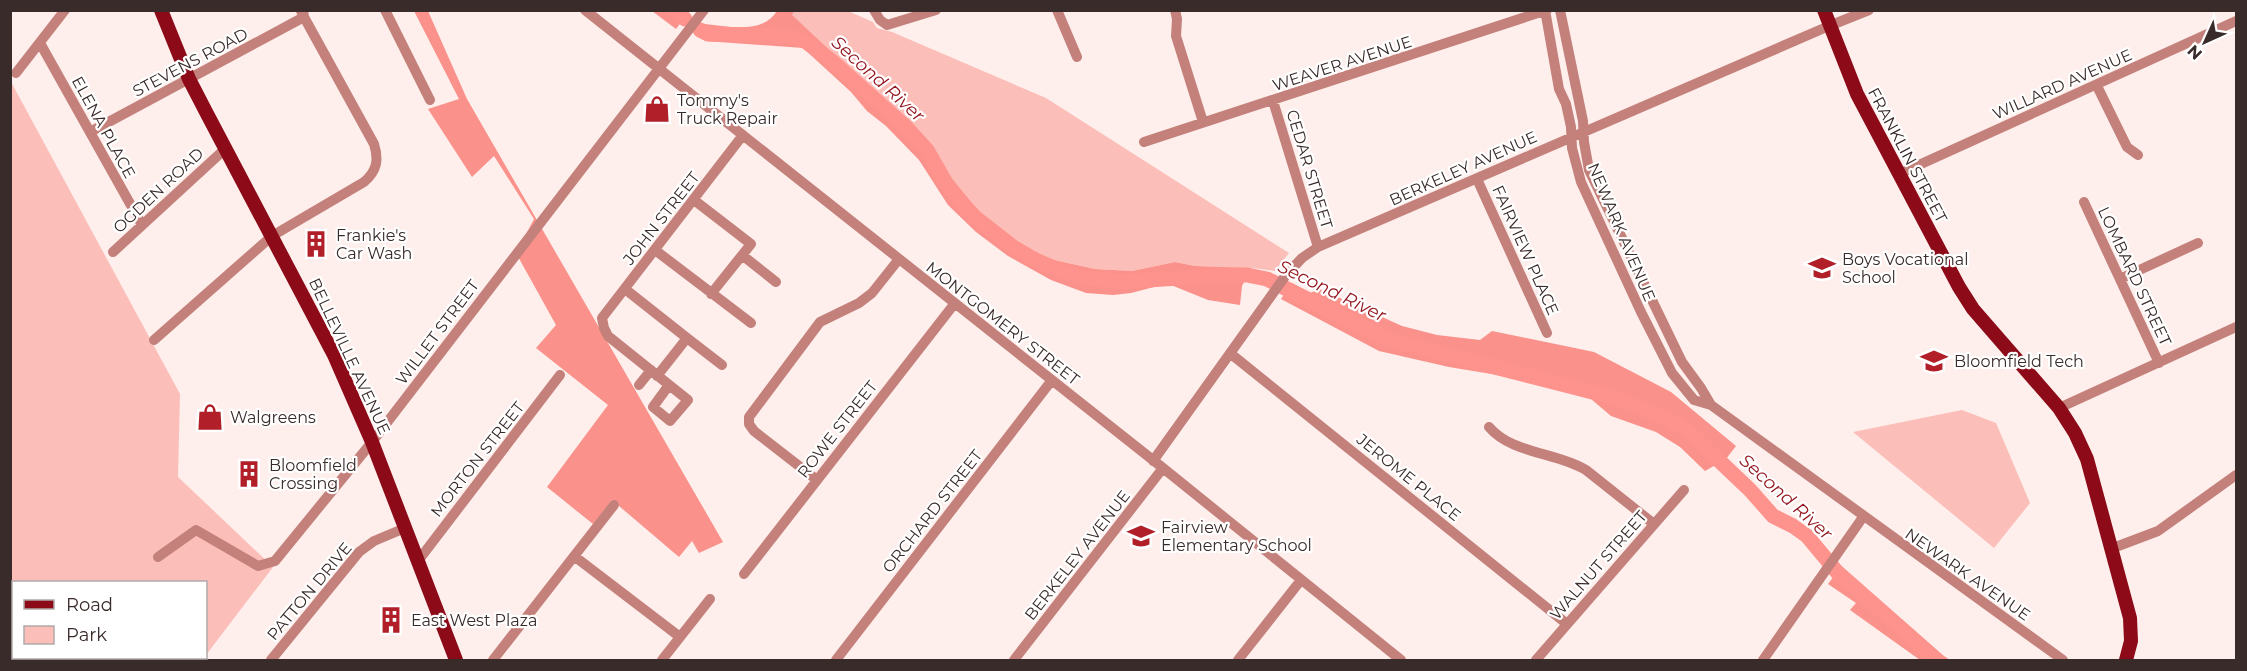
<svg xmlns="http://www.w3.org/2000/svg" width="2247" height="671" font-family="Montserrat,sans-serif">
	<rect width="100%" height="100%" fill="#feeeec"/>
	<path fill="#fcbeb8" d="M794,11H848L873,22L877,28L892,32L1046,98L1289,253L1275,271L1252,268L1195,266L1175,262L1132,271L1095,269L1054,260L1023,246L990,222L947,176L933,147L791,15Z
		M10,80L180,394L178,477L273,567L206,655V582H14V658H203L201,660H11Z
		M1962,410L1996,423L2030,503L1994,548L1853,432Z"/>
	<path fill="#fa918a" d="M414,11H428L467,99L723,542L699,553L692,541L679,557L612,500L593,524L547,487L608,405L536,348L556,325L516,253L534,219L494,156L472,177L428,109L459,99Z
		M652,11H690L676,29Z
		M777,11H794L792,15L933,147L947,176L990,222L1023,246L1054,260L1095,269L1132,271L1175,262L1195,266L1252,268L1242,286L1240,305L1208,300L1171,285L1158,286L1131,293L1113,295L1086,293L1051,280L1008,256L976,232L948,205L919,160L886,126L867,111L851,92L803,48L705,41L698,34L705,24C728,26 762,35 777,11Z
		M1292,283L1310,293L1320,289L1402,326L1437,335L1480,340L1492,331L1594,352L1671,392L1736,446L1726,459L1705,471L1680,447L1656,432L1611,416L1591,399L1516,378L1449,367L1379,351L1281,299Z
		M1837,572L1893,622L1950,660H1920L1850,610L1856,603L1828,584Z"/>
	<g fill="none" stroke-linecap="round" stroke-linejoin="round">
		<path stroke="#fd938c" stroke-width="15" d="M675,10L685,19
			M700,30L708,34L790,36L805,41L833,62L906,127L927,150L946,183L972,215L1013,247L1037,261L1074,276L1119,282L1222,275H1247L1267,279L1389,340L1616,398L1665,418L1688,431L1750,490L1773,516L1793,526L1807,536L1837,572L1937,660"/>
		<path stroke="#c4817b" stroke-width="10" d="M385,10L430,100
			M585,10L1163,468L1401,660
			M874,10L880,20L887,25L936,10
			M1057,10L1077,57
			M1175,10L1177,19L1176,36L1203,122
			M1545,10L1559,89L1566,104L1571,127L1572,148L1581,182L1641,312L1672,373L1694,400L1711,405L2063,660
			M1560,10L1583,121L1584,142L1589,170L1682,362L1701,388L1711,405
			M40,43L142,225
			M16,73L65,10
			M2097,86L2127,147L2138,155
			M1273,101L1318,247
			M90,132L304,17L301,11
			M1144,142L1547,10
			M1899,174L2236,21
			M1477,179L1547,333
			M694,200L751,244L711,294
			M2084,202L2159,363
			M655,250L751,323
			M113,252L225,149
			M742,255L776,282
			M2120,279L2198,243
			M625,289L687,338L657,376
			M687,338L722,365
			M154,340L272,236L364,182C377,171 379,160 374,144L304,17L303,10
			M1231,354L1567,624
			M639,385L651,370
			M669,385L653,407L670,421L688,400L608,336L604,328L602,318L743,135
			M2059,408L2236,327
			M1489,427C1512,454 1556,452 1586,470L1654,524
			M1153,461L1286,275L1302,258L1318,247L1829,26L1869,10
			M817,480L754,431L749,424V417L820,322L859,303L872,293L899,259
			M2113,548L2158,531L2236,475
			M574,556L680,637
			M158,557L196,530L258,566L275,561L372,442L704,10
			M418,561L560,375
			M744,574L955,303
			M271,660L359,552L374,541L405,528
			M493,660L614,505
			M662,660L710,599
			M836,660L1052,380
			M1014,660L1163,468
			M1238,660L1301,580
			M1536,660L1684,490
			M1763,660L1863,517"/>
		<path stroke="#8d0a18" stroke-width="14" d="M161,10L189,79L205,110L334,355L372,442L456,660
			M1824,10L1857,94L1959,287L1973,309L2059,408L2075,433L2087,459L2130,618L2131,641L2126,660"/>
	</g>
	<defs>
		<symbol id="shop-bare" viewBox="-9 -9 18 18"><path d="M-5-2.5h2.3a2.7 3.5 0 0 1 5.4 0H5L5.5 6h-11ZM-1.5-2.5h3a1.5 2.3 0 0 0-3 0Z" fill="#b11f28" stroke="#fff" stroke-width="2.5" paint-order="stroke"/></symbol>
		<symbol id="building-bare" viewBox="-9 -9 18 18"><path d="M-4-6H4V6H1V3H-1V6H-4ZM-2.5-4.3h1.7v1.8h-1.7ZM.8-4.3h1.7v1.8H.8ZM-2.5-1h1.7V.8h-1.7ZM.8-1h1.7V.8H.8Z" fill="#b11f28" stroke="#fff" stroke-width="2.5" paint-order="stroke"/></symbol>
		<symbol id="school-bare" viewBox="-9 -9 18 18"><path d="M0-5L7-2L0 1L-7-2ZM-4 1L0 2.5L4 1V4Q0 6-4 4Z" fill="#b11f28" stroke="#fff" stroke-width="2.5" paint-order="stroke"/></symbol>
	</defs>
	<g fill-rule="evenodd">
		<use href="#shop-bare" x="638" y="90" width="38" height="38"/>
		<use href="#building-bare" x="297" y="225" width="38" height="38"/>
		<use href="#school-bare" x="1803" y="249" width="38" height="38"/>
		<use href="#school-bare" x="1915" y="342" width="38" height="38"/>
		<use href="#shop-bare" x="191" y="398" width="38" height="38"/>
		<use href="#building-bare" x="230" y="455" width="38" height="38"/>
		<use href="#school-bare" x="1122" y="517" width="38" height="38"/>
		<use href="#building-bare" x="372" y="601" width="38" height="38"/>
	</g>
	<g text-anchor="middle" stroke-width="4.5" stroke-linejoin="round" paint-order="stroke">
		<g font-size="16" fill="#392b29" stroke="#fff">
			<text transform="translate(190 62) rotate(-28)" y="6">STEVENS ROAD</text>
			<text transform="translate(1342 63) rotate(-18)" y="6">WEAVER AVENUE</text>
			<text transform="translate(2062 84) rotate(-24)" y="6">WILLARD AVENUE</text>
			<text transform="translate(104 127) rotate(61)" y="6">ELENA PLACE</text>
			<text transform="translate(1908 155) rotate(62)" y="6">FRANKLIN STREET</text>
			<text transform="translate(1463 168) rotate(-24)" y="6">BERKELEY AVENUE</text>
			<text transform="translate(1310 169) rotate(73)" y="6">CEDAR STREET</text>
			<text transform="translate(158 190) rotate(-43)" y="6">OGDEN ROAD</text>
			<text transform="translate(661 218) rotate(-52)" y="6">JOHN STREET</text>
			<text transform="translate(1622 232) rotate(67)" y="6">NEWARK AVENUE</text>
			<text transform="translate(1526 250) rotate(66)" y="6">FAIRVIEW PLACE</text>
			<text transform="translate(2135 276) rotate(65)" y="6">LOMBARD STREET</text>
			<text transform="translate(1003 323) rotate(38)" y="6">MONTGOMERY STREET</text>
			<text transform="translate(437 332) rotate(-53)" y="6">WILLET STREET</text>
			<text transform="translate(350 356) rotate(65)" y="6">BELLEVILLE AVENUE</text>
			<text transform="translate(837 429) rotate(-52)" y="6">ROWE STREET</text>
			<text transform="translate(477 459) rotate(-52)" y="6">MORTON STREET</text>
			<text transform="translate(1409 477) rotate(39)" y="6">JEROME PLACE</text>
			<text transform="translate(932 511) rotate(-52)" y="6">ORCHARD STREET</text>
			<text transform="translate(1077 555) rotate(-52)" y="6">BERKELEY AVENUE</text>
			<text transform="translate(1598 565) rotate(-49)" y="6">WALNUT STREET</text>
			<text transform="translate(1968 574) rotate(35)" y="6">NEWARK AVENUE</text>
			<text transform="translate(309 591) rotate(-50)" y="6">PATTON DRIVE</text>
		</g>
		<g font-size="16" fill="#392b29" stroke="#fff" text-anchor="start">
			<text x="677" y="106">Tommy's<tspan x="677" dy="18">Truck Repair</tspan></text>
			<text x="336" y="241">Frankie's<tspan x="336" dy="18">Car Wash</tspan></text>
			<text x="1842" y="265">Boys Vocational<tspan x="1842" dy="18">School</tspan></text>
			<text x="1954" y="367">Bloomfield Tech</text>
			<text x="230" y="423">Walgreens</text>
			<text x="269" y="471">Bloomfield<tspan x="269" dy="18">Crossing</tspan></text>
			<text x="1161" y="533">Fairview<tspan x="1161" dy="18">Elementary School</tspan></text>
			<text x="411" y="626">East West Plaza</text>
		</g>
		<g font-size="18" font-style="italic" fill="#951820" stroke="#fff">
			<text transform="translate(878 79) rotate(42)" y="6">Second River</text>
			<text transform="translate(1332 291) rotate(26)" y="6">Second River</text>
			<text transform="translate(1786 497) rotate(42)" y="6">Second River</text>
		</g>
	</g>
	<rect width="2247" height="671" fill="none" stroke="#392b29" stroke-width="24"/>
	<rect x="12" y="581" width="195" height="78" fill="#ffffff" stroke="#b0aaa9" stroke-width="1.5"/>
	<rect x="24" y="600" width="30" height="9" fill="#8d0a18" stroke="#b0aaa9" stroke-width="1.5"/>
	<text x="66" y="611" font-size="18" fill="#392b29">Road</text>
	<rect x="24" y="626" width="30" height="18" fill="#fcbeb8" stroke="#b0aaa9" stroke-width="1.5"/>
	<text x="66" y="641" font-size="18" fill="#392b29">Park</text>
	<g transform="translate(2205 42) rotate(225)" stroke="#ffffff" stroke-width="4.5" paint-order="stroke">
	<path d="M0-4.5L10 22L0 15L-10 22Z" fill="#392b29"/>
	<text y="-9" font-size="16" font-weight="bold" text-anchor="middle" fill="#392b29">N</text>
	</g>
</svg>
